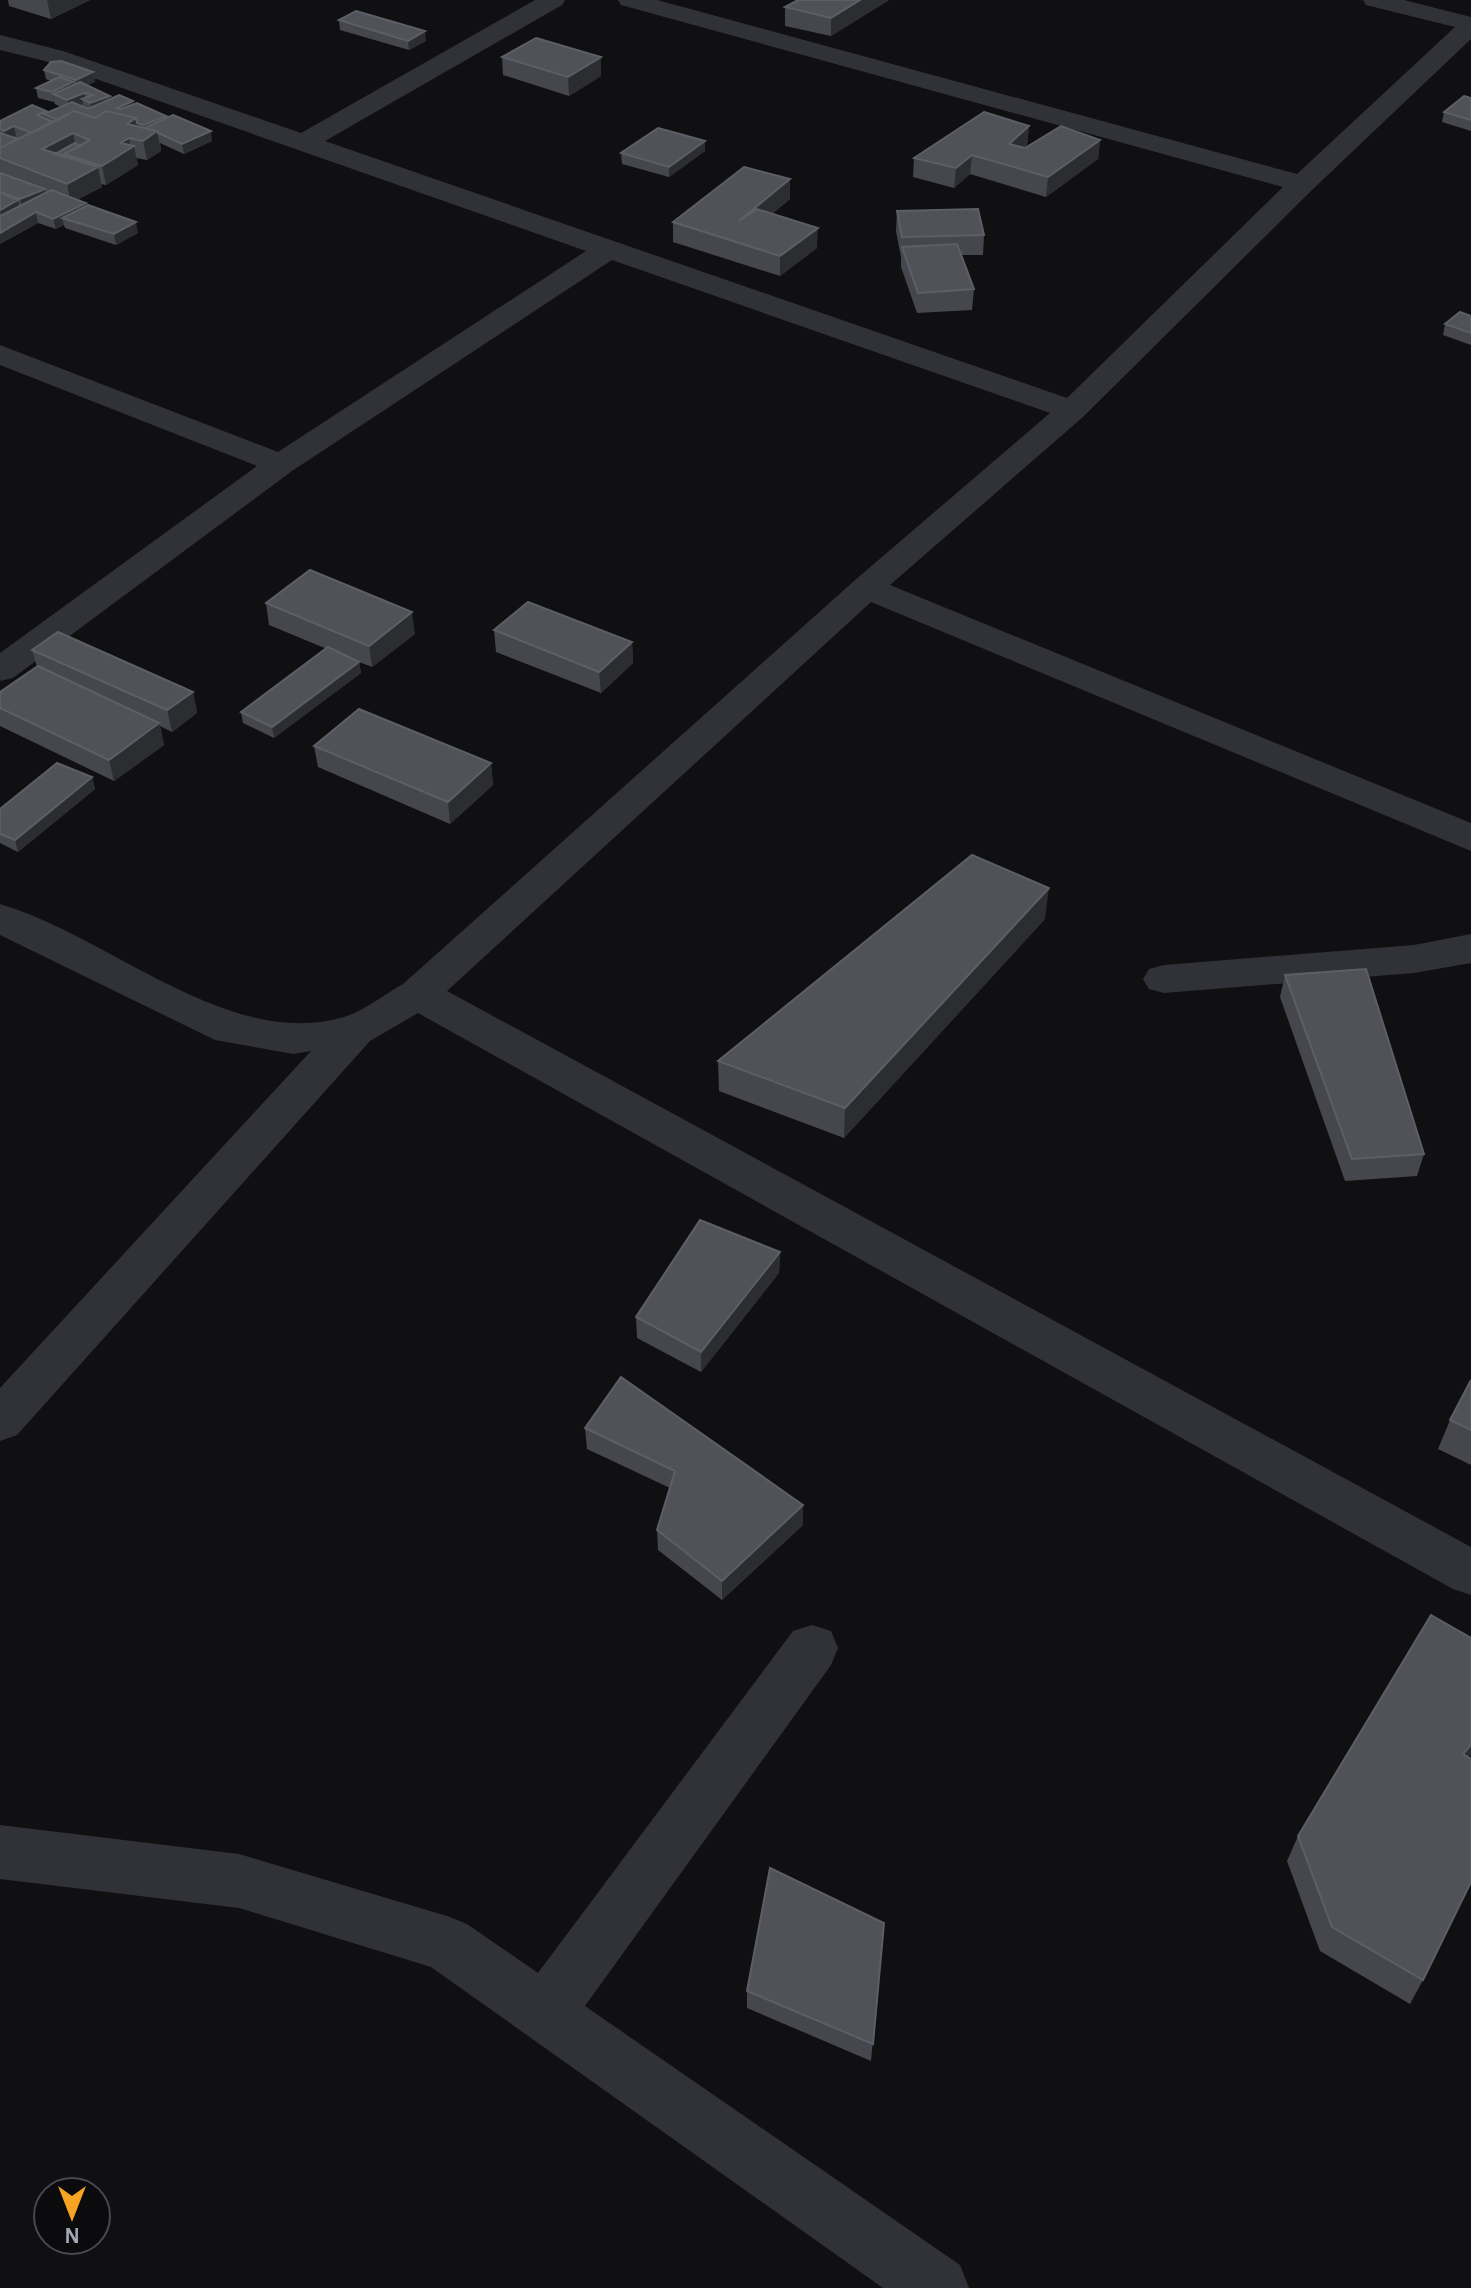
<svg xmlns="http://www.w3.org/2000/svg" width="1471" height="2288" font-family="'Alegreya Sans',sans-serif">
	<rect width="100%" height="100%" fill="#101012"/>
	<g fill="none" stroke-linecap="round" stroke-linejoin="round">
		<path fill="#313237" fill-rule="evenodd" d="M535,0H565L562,5L325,141L1067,398L1283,187L621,5L618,0H657L1297,174L1455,27L1366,5L1363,0H1404L1471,17V39L1312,190L1083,417L890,585L1471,823V851L871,602L447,991L1471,1547V1595L1453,1589L418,1013L370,1041L17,1435L0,1441V1388L311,1051L293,1054L215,1040L0,935V904C108,935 228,1051 344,1017C364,1011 385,994 403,984L854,581L1050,413L612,260L292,471L13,678L0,681V653L257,466L0,365V345L278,452L586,251L45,61L0,50V35L63,51L301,133Z
			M1471,934V963L1414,973L1164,993L1149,989L1143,979L1149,969L1164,965L1414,945Z
			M812,1625L831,1631L838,1648L831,1665L585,2006L960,2265L969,2288H883L431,1967L239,1908L0,1879V1825L239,1854L447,1916L467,1924L538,1973L793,1631Z"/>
	</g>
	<path fill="#46474d" d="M8,0H90L51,19L9,6Z
		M889,0L831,36L785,26V7Z
		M339,20L426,41L409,50L340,30Z
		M502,57H601V76L569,96L503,75Z
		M44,70L93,72L95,82L87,85L110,99L133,104L166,116L167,118L212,141L184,154L160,143L161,151L147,160L136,158L138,165L106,185L101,184L102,187L77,200L86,203L87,206L138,233L116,245L65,228L64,225L56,229L38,223L0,244V121L46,111V113L61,107L55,104L54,102L38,98L36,88L51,81L46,79Z
		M1471,98V131L1442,122L1444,112Z
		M1029,126L1027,145L1024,148L1100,140L1098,159L1046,197L970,174L954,188L913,177L914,158Z
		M705,141V151L669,177L622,164L621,153Z
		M790,179V199L772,214L817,248L780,276L673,242V222Z
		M897,211L984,235L983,255H961L974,289L972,310L917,313L901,267V257L896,231Z
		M1471,316V345L1443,335L1445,324Z
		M266,603L415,634L372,667L359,662L361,673L274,738L243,723L241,712L327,649L269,625Z
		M494,630L632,642L633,663L601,693L496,652Z
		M32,650L193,692L197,713L172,732L160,726L164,745L114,781L0,726V692L37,667Z
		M314,746L491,763L493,785L450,824L318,767Z
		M92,777L95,789L18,852L0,843V809Z
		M1045,919L844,1138L719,1091L718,1061Z
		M1285,975L1424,1154L1417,1176L1345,1181L1280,997Z
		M780,1252L779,1273L701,1372L637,1338L636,1317Z
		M1471,1380V1465L1438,1449L1450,1420Z
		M585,1428L803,1505V1525L722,1600L658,1550L657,1530L670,1488L587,1449Z
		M1469,1758L1423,1980L1410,2004L1320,1951L1287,1861L1298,1836Z
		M884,1923L871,2061L747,2008V1991Z"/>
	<path fill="#2c2d31" d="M47,0H90L51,19Z
		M860,0H889L831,36V18Z
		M425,31L426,41L409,50L408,41Z
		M601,57V76L569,96L568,77Z
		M93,72L95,82L78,90L76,80Z
		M73,82L75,92L53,94L54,102L52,92Z
		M84,93L86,101L82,99L83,104L69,110L67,100Z
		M110,96L112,106L93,113L90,103Z
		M133,101L135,111L121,117L117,108Z
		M166,116L168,126L144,128V125Z
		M136,118L140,137L127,124Z
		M14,126L16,136L7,141L4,131Z
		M1029,126L1027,145L1007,163L1009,144Z
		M157,131L161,151L147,160L143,141Z
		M211,131L212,141L184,154L182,144Z
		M73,133L77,152L64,154L65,159L42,149Z
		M129,138L131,148L134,146L138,165L106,185L102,166L121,143Z
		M1100,140L1098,159L1046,197L1048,177Z
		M705,141V151L669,177V167Z
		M972,155L970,174L954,188L956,168Z
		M98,167L102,187L71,203L67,184Z
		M790,179V199L739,241V221Z
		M45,189L47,199L23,210L20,199Z
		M18,200L20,211L2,220L0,210Z
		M86,203L88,214L62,218L64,225L56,229L53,219Z
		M36,212L38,223L0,244V233Z
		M136,222L138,233L116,245L114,234Z
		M818,228L817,248L780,276V256Z
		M412,612L415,634L372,667L369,646Z
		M632,642L633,663L601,693L599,672Z
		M359,662L361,673L274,738L272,727Z
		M193,692L197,713L172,732L167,710Z
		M159,723L164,745L114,781L109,760Z
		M491,763L493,785L450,824L448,802Z
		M92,777L95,789L18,852L15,840Z
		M1049,888L1045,919L844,1138L845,1108Z
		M780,1252L779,1273L701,1372V1352Z
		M803,1505V1525L722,1600V1581Z
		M1471,1745V1755L1450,1780L1463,1754Z"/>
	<path fill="#505258" stroke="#5c5f66" stroke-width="2" d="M798,0H860L831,18L785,7Z
		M356,11L425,31L408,41L339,20Z
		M536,38L601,57L568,77L502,57Z
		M61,61L93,72L76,80L44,70L51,62Z
		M59,77L73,82L52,92L36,88Z
		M80,82L110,96L90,103L82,99L93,95L84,93L67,100L53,94Z
		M119,95L133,101L117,108L121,109L137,103L166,116L144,125L137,123L136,118L106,111L95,118L74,111L58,120L44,114L72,102L88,109Z
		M1464,96L1471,98V120L1444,112Z
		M32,105L46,111L37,115L53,122L32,133L14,126L4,131L0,129V121Z
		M74,111L95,118L106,111L136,118L127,124L157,131L143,141L129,138L121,143L134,146L102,166L64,154L90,140L73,133L42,149L98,167L67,184L0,158V148Z
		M984,112L1029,126L1009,144L1025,148L1061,126L1100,140L1048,177L972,155L956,168L914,158Z
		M173,115L211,131L182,144L158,133L157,131L144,128Z
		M658,128L705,141L669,167L621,153Z
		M0,133L18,139L0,148V141H2H0Z
		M75,143L80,146L64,154L65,157L55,154Z
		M744,167L790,179L739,221L757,209L818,228L780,256L673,222Z
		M0,173L45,189L20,199L0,192Z
		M51,190L86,203L53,219L36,212L0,233V216Z
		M0,193L18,200L0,210Z
		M88,205L136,222L114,234L62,218Z
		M978,209L984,235L902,237L897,211Z
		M957,244L974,289L918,293L902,247Z
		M1460,312L1471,316V333L1445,324Z
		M310,570L412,612L369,646L266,603Z
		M528,602L632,642L599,672L494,630Z
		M58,632L193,692L167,710L32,650Z
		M328,647L359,662L272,727L241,712Z
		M38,666L159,723L109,760L0,708V692Z
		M359,709L491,763L448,802L314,746Z
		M57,763L92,777L15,840L0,834V809Z
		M972,855L1049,888L845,1108L718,1061Z
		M1366,969L1424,1154L1352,1159L1285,975Z
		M700,1220L780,1252L701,1352L636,1317Z
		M621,1377L803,1505L722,1581L657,1530L675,1471L585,1428Z
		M1471,1380V1430L1450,1420Z
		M1431,1615L1471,1638V1745L1463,1754L1471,1759V1882L1423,1980L1332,1927L1298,1836Z
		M770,1868L884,1923L873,2044L747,1991Z"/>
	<g transform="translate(72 2216) rotate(180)"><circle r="38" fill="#0b0b0d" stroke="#47494f" stroke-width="2"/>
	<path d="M0-6L14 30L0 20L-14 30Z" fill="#f7a323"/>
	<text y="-12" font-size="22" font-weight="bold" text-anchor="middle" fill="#a1a7b3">N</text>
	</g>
</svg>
